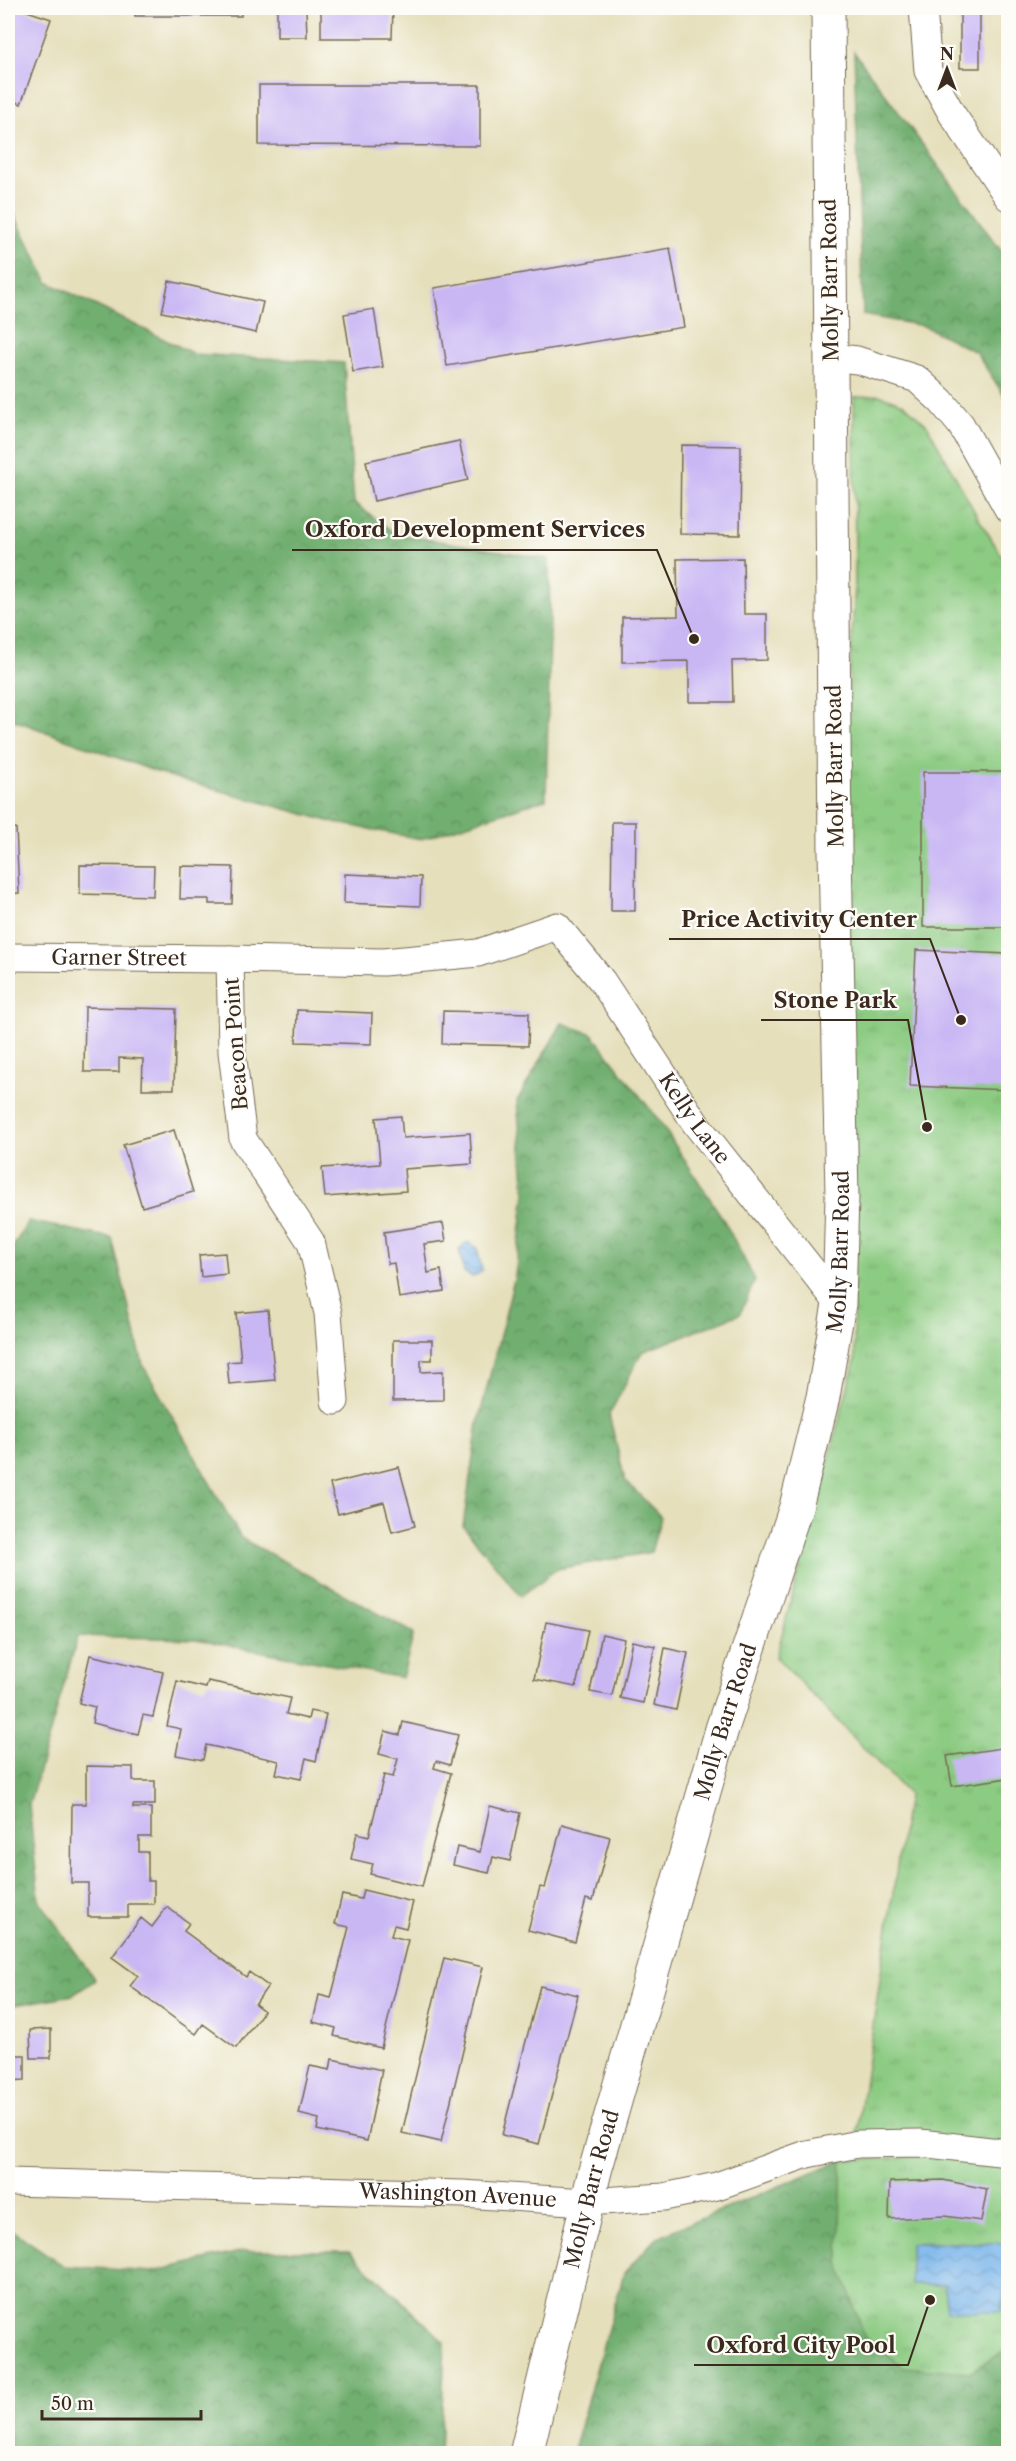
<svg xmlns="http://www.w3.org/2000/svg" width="1016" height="2461" font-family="'Libre Caslon Text',serif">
	<defs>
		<pattern id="forest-crowns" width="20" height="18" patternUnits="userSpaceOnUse" patternTransform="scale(1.5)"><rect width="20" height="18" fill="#71af70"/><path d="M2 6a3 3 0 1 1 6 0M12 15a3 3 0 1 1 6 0" fill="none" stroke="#5e8f5b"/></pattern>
		<pattern id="park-tufts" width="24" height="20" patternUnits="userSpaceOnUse" patternTransform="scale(1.5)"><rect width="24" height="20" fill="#8ccb82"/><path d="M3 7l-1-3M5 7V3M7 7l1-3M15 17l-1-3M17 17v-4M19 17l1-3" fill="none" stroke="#7aae70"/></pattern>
		<pattern id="water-waves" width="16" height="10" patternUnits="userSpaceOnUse" patternTransform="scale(1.5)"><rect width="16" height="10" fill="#79b5eb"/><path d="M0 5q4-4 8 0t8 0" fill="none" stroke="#6493be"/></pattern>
	</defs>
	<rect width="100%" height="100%" fill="#fdfcf7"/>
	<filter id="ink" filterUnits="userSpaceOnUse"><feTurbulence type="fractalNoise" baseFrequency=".0167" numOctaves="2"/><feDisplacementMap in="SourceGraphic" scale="12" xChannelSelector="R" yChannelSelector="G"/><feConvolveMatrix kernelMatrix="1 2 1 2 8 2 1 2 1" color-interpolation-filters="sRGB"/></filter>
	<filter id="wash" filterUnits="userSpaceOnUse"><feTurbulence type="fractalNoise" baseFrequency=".008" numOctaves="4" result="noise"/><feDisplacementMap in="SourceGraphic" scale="24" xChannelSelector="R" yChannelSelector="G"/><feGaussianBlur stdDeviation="1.35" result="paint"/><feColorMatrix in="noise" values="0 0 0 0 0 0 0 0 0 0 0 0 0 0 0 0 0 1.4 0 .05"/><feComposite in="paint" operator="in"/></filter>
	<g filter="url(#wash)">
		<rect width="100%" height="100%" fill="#e5dfbb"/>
		<path fill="url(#forest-crowns)" stroke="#566c47" stroke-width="1.5" d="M854,52L1008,260V402L976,352L924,326L863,315Z
			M8,202L48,282L194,354L344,363L354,503L396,534L549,559L550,634L546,799L421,839L332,822L168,776L8,718Z
			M562,1023L592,1034L660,1122L723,1219L755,1280L740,1314L642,1352L609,1415L625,1480L661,1517L651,1552L557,1569L521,1596L463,1526L478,1423L515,1276L525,1192L517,1101Z
			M28,1221L112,1238L143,1365L241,1538L414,1633L402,1678L195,1639L78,1636L29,1805L39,1900L95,1980L73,1995L8,2006V1256Z
			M842,2160L839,2262L970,2372L1008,2349V2453L572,2454L624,2273L657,2237Z
			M8,2227L64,2266L152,2272L244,2251H349L445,2342L440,2453H8Z"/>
		<path fill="url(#park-tufts)" stroke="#647a50" stroke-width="1.5" d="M879,395L904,404L927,425L977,516L1008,566V2153L857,2132L908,1794L776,1657L855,1360L836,895L855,587L854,397Z
			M939,2156L1008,2164V2349L970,2372L905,2367L865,2338L839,2262L842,2160Z"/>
		<path fill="url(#water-waves)" stroke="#5a7084" stroke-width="1.5" d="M468,1242L477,1248L482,1271L473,1277L464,1272L459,1249Z
			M910,2243H1008V2285H1005L1002,2311H947L944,2285L911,2284Z"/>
		<g id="blocks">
			<path fill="#c9b7f4" d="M10,8H18L51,19L21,104L8,99V14Z
				M135,8H241V16H135Z
				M321,8H393L392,38H321Z
				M960,8H980V68H960Z
				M277,9H306L307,37H277Z
				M259,85H480V146L259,145Z
				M670,248L684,327L447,366L434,288Z
				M169,281L263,302L256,333L162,312Z
				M374,309L383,367L353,372L344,314Z
				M459,441L468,480L374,501L366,461Z
				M681,445L741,446L740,535L680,534Z
				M743,558L744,614H767V660L732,661L733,702H689V661L622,662V617L678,616L677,559Z
				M923,772H1008V927H923Z
				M612,822H636L635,911H611Z
				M16,828L19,893L8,894V829Z
				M80,865L154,866L153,896L80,894Z
				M181,866L233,867L232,904H209V899H180Z
				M345,874L421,877L420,906L344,903Z
				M916,950L1008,954V1090L910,1086Z
				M85,1007L176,1009L174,1089H142L143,1059L119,1058V1072H84Z
				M297,1010L372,1013L371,1044L296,1042Z
				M443,1011L529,1013L528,1046L442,1044Z
				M401,1116L403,1138L470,1133L472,1164L404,1169L406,1191L325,1197L322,1168L380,1164L376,1118Z
				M174,1130L193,1192L142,1207L123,1145Z
				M443,1223L446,1241L424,1244L428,1273L441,1270L444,1291L399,1298L394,1263L388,1264L384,1232Z
				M225,1253L227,1274L201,1277L199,1255Z
				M268,1310L275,1380L229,1384L227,1362L241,1361L236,1313Z
				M393,1340H432V1360H421V1372L443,1371V1400L393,1401Z
				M399,1467L415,1526L392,1532L384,1502L338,1514L330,1484Z
				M546,1622L588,1630L576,1687L534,1679Z
				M602,1634L624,1639L612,1696L590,1692Z
				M632,1641L655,1646L643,1703L620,1698Z
				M665,1648L688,1653L676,1710L654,1705Z
				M90,1655L163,1672L153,1717L143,1715L138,1734L92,1723L95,1707L79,1703Z
				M177,1681L206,1688L208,1681L290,1698L286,1714L308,1719L310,1711L326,1714L316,1761L306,1758L301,1779L276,1774L279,1761L206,1745L203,1760L176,1755L181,1729L167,1726Z
				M403,1722L458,1735L450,1765L436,1761L434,1768L451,1773L422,1887L370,1874L373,1864L351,1859L357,1833L369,1836L384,1775L393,1777L398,1759L379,1754L385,1731L400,1735Z
				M1008,1747V1778L952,1786L947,1756Z
				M86,1766L133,1767V1781H155V1805H133V1808H151V1837H139V1852H148V1881H154V1904H128V1917H88V1883H71L72,1804H86Z
				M490,1806L520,1813L510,1861L493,1857L489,1873L453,1865L457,1847L480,1852Z
				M562,1824L610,1837L593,1901L586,1899L575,1942L528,1930L540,1887L545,1888Z
				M363,1890L413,1902L406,1928L394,1925L391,1936L408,1940L381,2048L334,2036L336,2028L313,2022L319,1995L331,1998L349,1927L335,1924L342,1895L361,1899Z
				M167,1907L189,1923L184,1931L246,1977L249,1972L268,1986L255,2004L264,2011L236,2048L203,2024L196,2034L130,1986L138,1976L112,1957L141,1918L152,1927Z
				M444,1958L483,1967L441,2142L402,2133Z
				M540,1986L578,1995L539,2144L502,2135Z
				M51,2029V2058H31L30,2030Z
				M8,2055H25V2080L8,2081Z
				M332,2059L382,2070L367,2141L317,2130L319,2119L299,2114L310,2066L330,2070Z
				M943,2180L987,2189L981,2221L944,2216L889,2219L890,2182Z"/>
		</g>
	</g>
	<g filter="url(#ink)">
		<use href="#blocks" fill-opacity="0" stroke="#766955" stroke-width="1.5"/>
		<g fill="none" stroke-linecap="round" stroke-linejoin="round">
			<defs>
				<g id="minor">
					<path d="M923,8L928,71L952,114L1008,197"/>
					<path d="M831,357L857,360L917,379L941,401L961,425L1008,509"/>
					<path id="s1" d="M8,957L230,959"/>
					<path id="s2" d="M335,1401L328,1313L311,1242L243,1139L232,1052L230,959L383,962L458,955L478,953L557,926L602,981L696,1124L839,1304"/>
					<path id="s3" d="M8,2182L463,2194L586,2202L664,2197L717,2186L807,2154L858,2144L920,2143L1008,2153"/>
				</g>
				<g id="major">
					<path id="s4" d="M526,2454L595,2171L722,1729L796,1507L823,1397L839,1304L842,1196L835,850L828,8"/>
				</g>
			</defs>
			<use href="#minor" stroke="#766955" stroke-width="29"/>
			<use href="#major" stroke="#766955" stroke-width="35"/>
			<use href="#minor" stroke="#fff" stroke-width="27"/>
			<use href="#major" stroke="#fff" stroke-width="33"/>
		</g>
	</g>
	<g text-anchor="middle" stroke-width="4.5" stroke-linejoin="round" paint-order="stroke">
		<g font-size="21" fill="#3b2a1e" stroke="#fdfcf7">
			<text transform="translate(830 280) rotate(-91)" y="7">Molly Barr Road</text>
			<text transform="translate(835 766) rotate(-91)" y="7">Molly Barr Road</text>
			<text dy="7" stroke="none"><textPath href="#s1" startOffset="111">Garner Street</textPath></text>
			<text transform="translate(236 1044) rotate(-94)" y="7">Beacon Point</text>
			<text dy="7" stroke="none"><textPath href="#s2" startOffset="1034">Kelly Lane</textPath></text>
			<text dy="7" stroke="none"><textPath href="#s4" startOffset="1245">Molly Barr Road</textPath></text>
			<text dy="7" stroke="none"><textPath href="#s4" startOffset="759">Molly Barr Road</textPath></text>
			<text dy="7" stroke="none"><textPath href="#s4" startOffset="273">Molly Barr Road</textPath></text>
			<text dy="7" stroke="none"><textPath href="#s3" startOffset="450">Washington Avenue</textPath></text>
		</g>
	</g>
	<path fill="none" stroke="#3b2a1e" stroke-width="2" d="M694 639L657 550H292M961 1020L930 939H669M927 1127L908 1020H761M930 2300L908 2365H694"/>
	<g fill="#3b2a1e" stroke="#fdfcf7" stroke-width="2">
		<circle cx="694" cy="639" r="6"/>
		<circle cx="961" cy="1020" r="6"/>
		<circle cx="927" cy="1127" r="6"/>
		<circle cx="930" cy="2300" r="6"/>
	</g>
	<g font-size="22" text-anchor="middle" font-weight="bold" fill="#3b2a1e" stroke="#fdfcf7" stroke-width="4.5" stroke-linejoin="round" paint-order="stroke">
		<text x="475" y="537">Oxford Development Services</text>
		<text x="799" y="927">Price Activity Center</text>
		<text x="835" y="1008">Stone Park</text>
		<text x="801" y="2353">Oxford City Pool</text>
	</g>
	<rect width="1016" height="2461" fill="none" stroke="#fdfcf7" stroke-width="30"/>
	<g transform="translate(947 69)" stroke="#fdfcf7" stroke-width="4.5" paint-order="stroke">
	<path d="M0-4.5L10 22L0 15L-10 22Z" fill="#3b2a1e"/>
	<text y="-9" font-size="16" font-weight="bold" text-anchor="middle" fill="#3b2a1e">N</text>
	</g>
	<path d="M42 2410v9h159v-9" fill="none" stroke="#3b2a1e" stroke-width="3"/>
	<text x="51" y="2410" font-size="18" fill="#3b2a1e" stroke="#fdfcf7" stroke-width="4.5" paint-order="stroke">50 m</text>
</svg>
